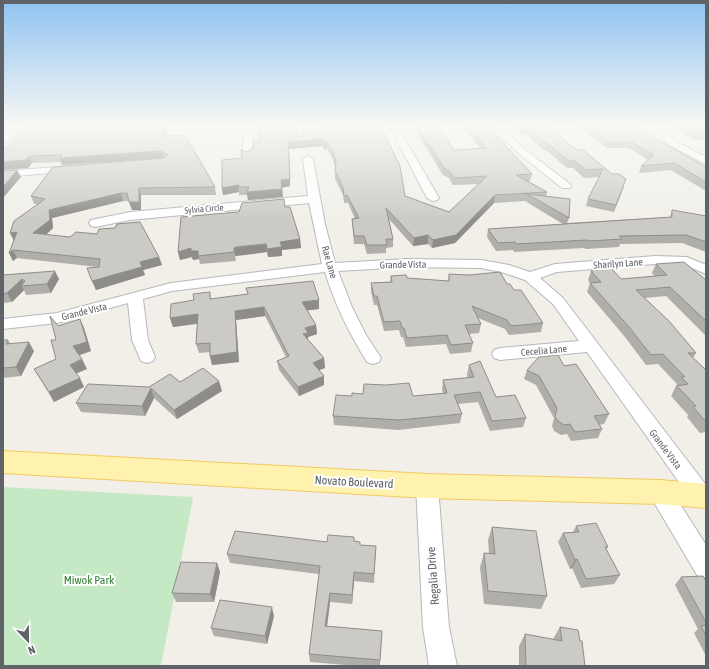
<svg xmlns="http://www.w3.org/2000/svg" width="709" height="669" font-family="'Asap Condensed',sans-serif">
	<rect width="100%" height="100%" fill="#f1efe8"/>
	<path fill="#c5e8c5" d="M3,487L193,497L161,666H3Z"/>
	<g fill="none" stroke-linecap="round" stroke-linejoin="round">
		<defs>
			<path id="minor" d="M12,127H21L6,141L3,142V134Z
				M245,127H253L252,155L247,158L242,155Z
				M390,127H398L439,198L437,200L433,201L427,198Z
				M492,127H501L522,147L570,184L571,186L570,188H562L516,151Z
				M642,127H654L666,132L675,141L706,157V164L669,145L660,136Z
				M308,156L313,159L325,224L335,263L407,259L481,260L509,265L530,272L555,264L655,256L687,257L706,265V274L685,265L655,264L557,272L540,278L563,298L706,485V503L701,505L693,502L587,352L500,360L494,358L492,354L494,350L500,348L579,341L553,304L525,280L501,272L481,268L407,267L338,271L352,307L366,335L381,358L379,362L373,364L367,362C349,333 335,305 325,272L172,291L143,299L148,340L155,357L153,361L147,363L141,361L132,340L128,303L57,323L3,329V319L57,313L171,283L322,264L309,203L130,220L95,227L91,226L89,223L91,220L130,212L308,196L303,159Z
				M71,166L75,167L76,169L75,171L3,177V171Z
				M427,477L435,479L438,486L449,627L457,666H429L423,627L416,486L419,479Z
				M660,483L668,485L706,545V579L697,575L652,499L649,492L652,485Z"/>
			<path id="major" d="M3,451L427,474L660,480L706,484V508L660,504L427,498L3,473Z"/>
		</defs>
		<use href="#minor" stroke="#b5b8bc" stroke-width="2"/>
		<use href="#major" stroke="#f2c960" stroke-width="2"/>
		<use href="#minor" fill="#fff" fill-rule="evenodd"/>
		<use href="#major" fill="#fff2af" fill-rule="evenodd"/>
	</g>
	<path fill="#afaea9" d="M26,127H167L168,131L166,136L215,187L216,195H141V210H132L129,201H123L52,218L53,228L46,235L159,257L162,265L143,270L145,275L96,290L87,268L98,267L17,258L13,261L9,253L37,204H34L31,196L164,158H163L62,165L61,162L32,163L28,168Z
		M321,127L405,196L449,212L479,184L453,185L449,178L443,175L413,127H438L454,150L480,148L463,127H492L491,128H489L532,174L530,181H528L547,192L546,196L569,218L567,223L670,217L672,210L706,216V252L682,243L620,244L619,247L586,249L584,248L514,252L513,250L496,251L487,237L488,229L563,224L525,201L494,203L455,243L432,248L428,244L413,246L389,219L393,239V247L386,248V253L367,254L364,244H354L352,219H355L348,203H344L343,195L335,179V167L332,157L327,149H324L322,146L289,149L290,186L282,187L283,197L248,200L247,195H239V192L223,195L222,188L242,158L247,152L298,137Z
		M508,127H548L577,150H583L624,187L614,212L586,206L588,199L599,177L584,178L573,168H567L546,150H543L526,134L522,135L513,128Z
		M576,127H635L706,167V191L671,170L639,173L641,166L648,160L629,148H607Z
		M672,127H706V139L694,140Z
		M285,207L300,239L301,248L282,250V256L268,257L267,252L237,256H235L236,261L200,264L199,259L193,260L192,257L180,260L178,252Z
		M656,264L706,280V336L666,296L645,298L696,353L693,358L706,370V432L700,433L687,417L688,415L671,396L677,384L658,364L646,365L625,337L587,292L590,283L588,280L591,271L621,279L655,276L652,273Z
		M449,274L507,284L514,290L543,323L541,332L509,335L505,329L478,318L481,324L479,333L469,334L473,343L471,352L450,354L446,344L406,347L403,337H401L399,330L384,331L377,305H374L371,292V283L390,282L391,276L407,278L448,281Z
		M3,275L59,279L51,293L26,295L24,290L12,302L3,303Z
		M210,292L211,299L319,300V309L307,310L316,325L317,334L308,337V340L324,358L325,368L319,370L324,385L299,396L279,370L277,361L286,357L265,316L236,320L239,362L212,365L210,356V352L199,353L196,344L197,324L173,327L170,318L194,300Z
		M80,319L84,328L91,351L79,355L87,369L76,373L84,387L54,402L34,369L56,359V340L58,326Z
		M3,340H8L10,343L34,351L21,376L3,378Z
		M469,365L496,397L526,418L523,427L490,431L478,402L458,404L462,414L460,423L398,430L334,425L333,416L352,396H413L443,393L442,390L443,380L468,378L467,375Z
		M564,366L609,414L604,424L599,425L602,429L598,438L571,441L567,434L561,435L554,431L552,426L554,418L536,385L524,379L527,370Z
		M180,382L222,391L177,419L154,398L145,416L81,412L76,403L149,387Z
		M576,526L608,547L606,549L620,575L614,584L581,588L572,568L570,569L558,542L563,533L573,532Z
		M492,527L547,596L541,609L484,604L480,567L484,553L489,554L488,540Z
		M354,541L360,545L376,546L374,583L354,581L352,604L330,602L327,626L382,631L380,666H357L310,662L309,654L319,574L230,563L227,554L327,542Z
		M217,563L220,572L214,602H176L172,593Z
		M681,577L706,581V656L694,633L698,629L675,585Z
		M274,616L267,644L214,636L211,628Z
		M560,627L580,641L585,666H519V646L525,634L553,639Z"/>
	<path fill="#8f8d8a" d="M165,127H167L168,131L164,143L162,136Z
		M523,128H528L526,134L522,135Z
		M322,139V146L289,149L290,186L281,188V180L288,142Z
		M324,142H326L327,149H324Z
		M161,151L163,158L62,165L60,158Z
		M29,156L32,163L28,168L3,170V162Z
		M17,170L21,177L3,198V187Z
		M239,185L238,187L239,192L223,195L222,188Z
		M139,188L141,195V210H132L129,202Z
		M282,189L283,197L248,200L247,192Z
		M121,193L123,201L52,218L53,228L37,242L33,233L49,210Z
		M495,195L494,203L455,243L432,248L433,240Z
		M17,232L14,241L10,233Z
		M428,235V244L413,246L414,238Z
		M300,239L301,248L282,250V256L268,257L267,249L280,242Z
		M266,244L267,252L235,256L236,261L234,248Z
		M191,248L198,251L199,259L193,260L192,257L180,260L178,252Z
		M13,250L17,258L13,261L9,253Z
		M159,257L162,265L143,270L145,275L96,290L92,281L140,262Z
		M55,271L59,279L51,293L47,284Z
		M22,279L25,286H21L24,290L12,302L7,293Z
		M319,300V309L303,311L302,302Z
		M264,307L265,316L236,320L239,362L212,365L210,356L235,311Z
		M198,314L200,323L173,327L170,318Z
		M80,319L84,328L91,351L77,356L73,346Z
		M316,325L317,334L308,337V342L303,334L305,328Z
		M29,342L34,351L21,376L16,367Z
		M324,358L325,368L314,372L313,363Z
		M82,359L87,369L75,374L70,365Z
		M324,376V385L299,396L298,387Z
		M80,378L84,387L54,402L49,392Z
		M219,381L222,391L177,419L174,410Z
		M151,388L154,398L145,416L142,406Z
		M577,559L572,568L570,569L575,560Z
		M217,563L220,572L214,602L210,594Z
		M354,572V581L352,604V595Z
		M330,593V602L326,634L325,626Z
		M272,607L274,616L267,644L265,636Z"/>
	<path fill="#cccac5" stroke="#8f8d8a" d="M26,127H165L162,136L185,135L215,187L139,188V202H129L127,193H121L49,210L50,220L33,233L70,237L76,232L97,234L99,229L115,228L117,224L140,222L159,257L140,262L142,267L92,281L87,268L99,267L100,259L13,250L9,253L17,232L10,233L14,221L45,199L31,196L53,167L164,158L168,155L161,151L60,158L62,155L29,156L25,160L3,162V150Z
		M259,127H297L298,137L321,127H381L400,166L405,196L449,212L487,176L454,178L449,171L444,168L417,127H438L454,150L486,148L469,127H488L532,174L516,175L547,192L495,195L456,235L433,240L428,235L414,238L386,208L393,239H386L387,245H367L364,236H354L352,219L359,218L347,195L344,196L343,187L335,171L336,161L332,150L326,142H324L322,139L288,142L290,179L281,180L282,189L247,192L249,187H238L239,185L222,188V160L242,158L241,150L247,152L253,148V142H259Z
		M522,127H548L577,150H583L612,174H619L626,179L616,205L588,199L603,169L586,170L575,161H569L547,143H545L528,128H523Z
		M587,127H635L706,167V182L674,163L641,166L654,155L632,142H609Z
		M686,127H706V133H697Z
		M17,170L3,187V171Z
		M527,194L570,199L569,218Z
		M284,199L285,207H290L300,239L280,242L282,247L267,249L266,244L236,247L234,248V252L198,256V251H191V248L178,252L181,217L239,212L242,203Z
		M672,210L706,216V242L686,235L619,236L622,239L589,241L587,240L516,244L515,242L498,243L488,229L672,217Z
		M684,262L706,280V321L670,287L636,290L669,321L696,353H688L706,370V422L693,407L696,406L677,386L688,384L681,377H685L663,354L651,355L629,327L590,283L601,282L591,271L612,269L621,279L667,275L656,264Z
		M55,271L47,284L21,286L25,281L22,279L7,293L3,294V275Z
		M500,272L507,284H510L514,290H521L543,323L511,326L507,320L472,306L481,324L465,325L473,343L451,345L447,335L407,338L404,328H402L400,321L384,322L377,296H374L371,283L392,282L391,276L406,275L407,278L449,281V274L469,275Z
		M313,281L319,300L302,302L316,325L305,328L308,333L303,334L324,358L313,363L324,376L298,387L277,361L289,356L264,307L235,311L237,352L210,356V343L196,344L198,314L170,318L171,304L194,300L193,294L210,292V299L248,294L246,288Z
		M50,316L58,326L80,319L87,342L73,346L82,359L70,365L80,378L49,392L34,369L56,359L51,340H56Z
		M3,340H8L6,344L29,342L16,367L3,368Z
		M558,355L564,366L576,364L609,414L594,416L602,429L575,432L570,424L564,425L558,421L555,417L557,408L539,376L527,370L539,357Z
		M480,361L496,397L515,395L526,418L492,421L480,392L454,395L462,414L399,420L333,416L336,395L352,396V393L363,394L364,384L386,385L409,383L413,396L447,393L443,380L474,377L469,365Z
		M203,368L219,381L174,410L151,388L142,406L76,403L88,384L149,387L170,374L180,382Z
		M596,523L608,547H605L620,575L586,579L577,559L575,560L563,533L579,532L576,526Z
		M492,527L536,531L547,596L488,591L484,553L495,554Z
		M235,531L327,542L328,535L354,537V541L360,542V545L376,546L374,574L354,572L352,595L330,593L325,626L382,631L380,660L309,654L320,566L227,554Z
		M181,562L217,563L210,594L172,593Z
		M703,576L706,581V622L681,577Z
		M220,600L272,607L265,636L211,628Z
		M706,625V635L701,626Z
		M560,627L578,630L580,641H582L585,666H526L525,634L562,641Z"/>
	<linearGradient id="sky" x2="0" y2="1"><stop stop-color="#8fc3f1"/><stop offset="0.57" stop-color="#f9f8f5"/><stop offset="1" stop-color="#f9f8f5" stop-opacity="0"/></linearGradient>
	<rect width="709" height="221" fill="url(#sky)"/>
	<g text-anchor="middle" stroke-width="4" stroke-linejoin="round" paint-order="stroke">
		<g font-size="9" fill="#5f6368" stroke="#fff">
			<text transform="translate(204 209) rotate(-5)" y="3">Sylvia Circle</text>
		</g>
		<g font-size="10" fill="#5f6368" stroke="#fff">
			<text transform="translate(330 262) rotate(74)" y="4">Rae Lane</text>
			<text transform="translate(618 263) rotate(-4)" y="4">Sharilyn Lane</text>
			<text transform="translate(403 264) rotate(-1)" y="4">Grande Vista</text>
			<text transform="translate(84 311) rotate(-14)" y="4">Grande Vista</text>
			<text transform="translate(544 350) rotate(-5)" y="4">Cecelia Lane</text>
			<text transform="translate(666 449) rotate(53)" y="4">Grande Vista</text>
		</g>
		<g font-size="12" fill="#5f6368" stroke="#fff">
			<text transform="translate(354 482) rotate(3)" y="4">Novato Boulevard</text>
			<text transform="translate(433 576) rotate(-94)" y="4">Regalia Drive</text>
		</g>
		<g font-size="12" fill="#348238" stroke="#fff">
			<text x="89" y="584">Miwok Park</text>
		</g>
	</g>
	<rect width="709" height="669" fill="none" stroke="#5f6368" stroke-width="8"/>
	<g transform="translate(28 641) rotate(158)" stroke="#ffffff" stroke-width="3" paint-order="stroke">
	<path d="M0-3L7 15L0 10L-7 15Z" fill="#5f6368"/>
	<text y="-6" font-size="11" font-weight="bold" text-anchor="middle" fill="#5f6368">N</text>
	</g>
</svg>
